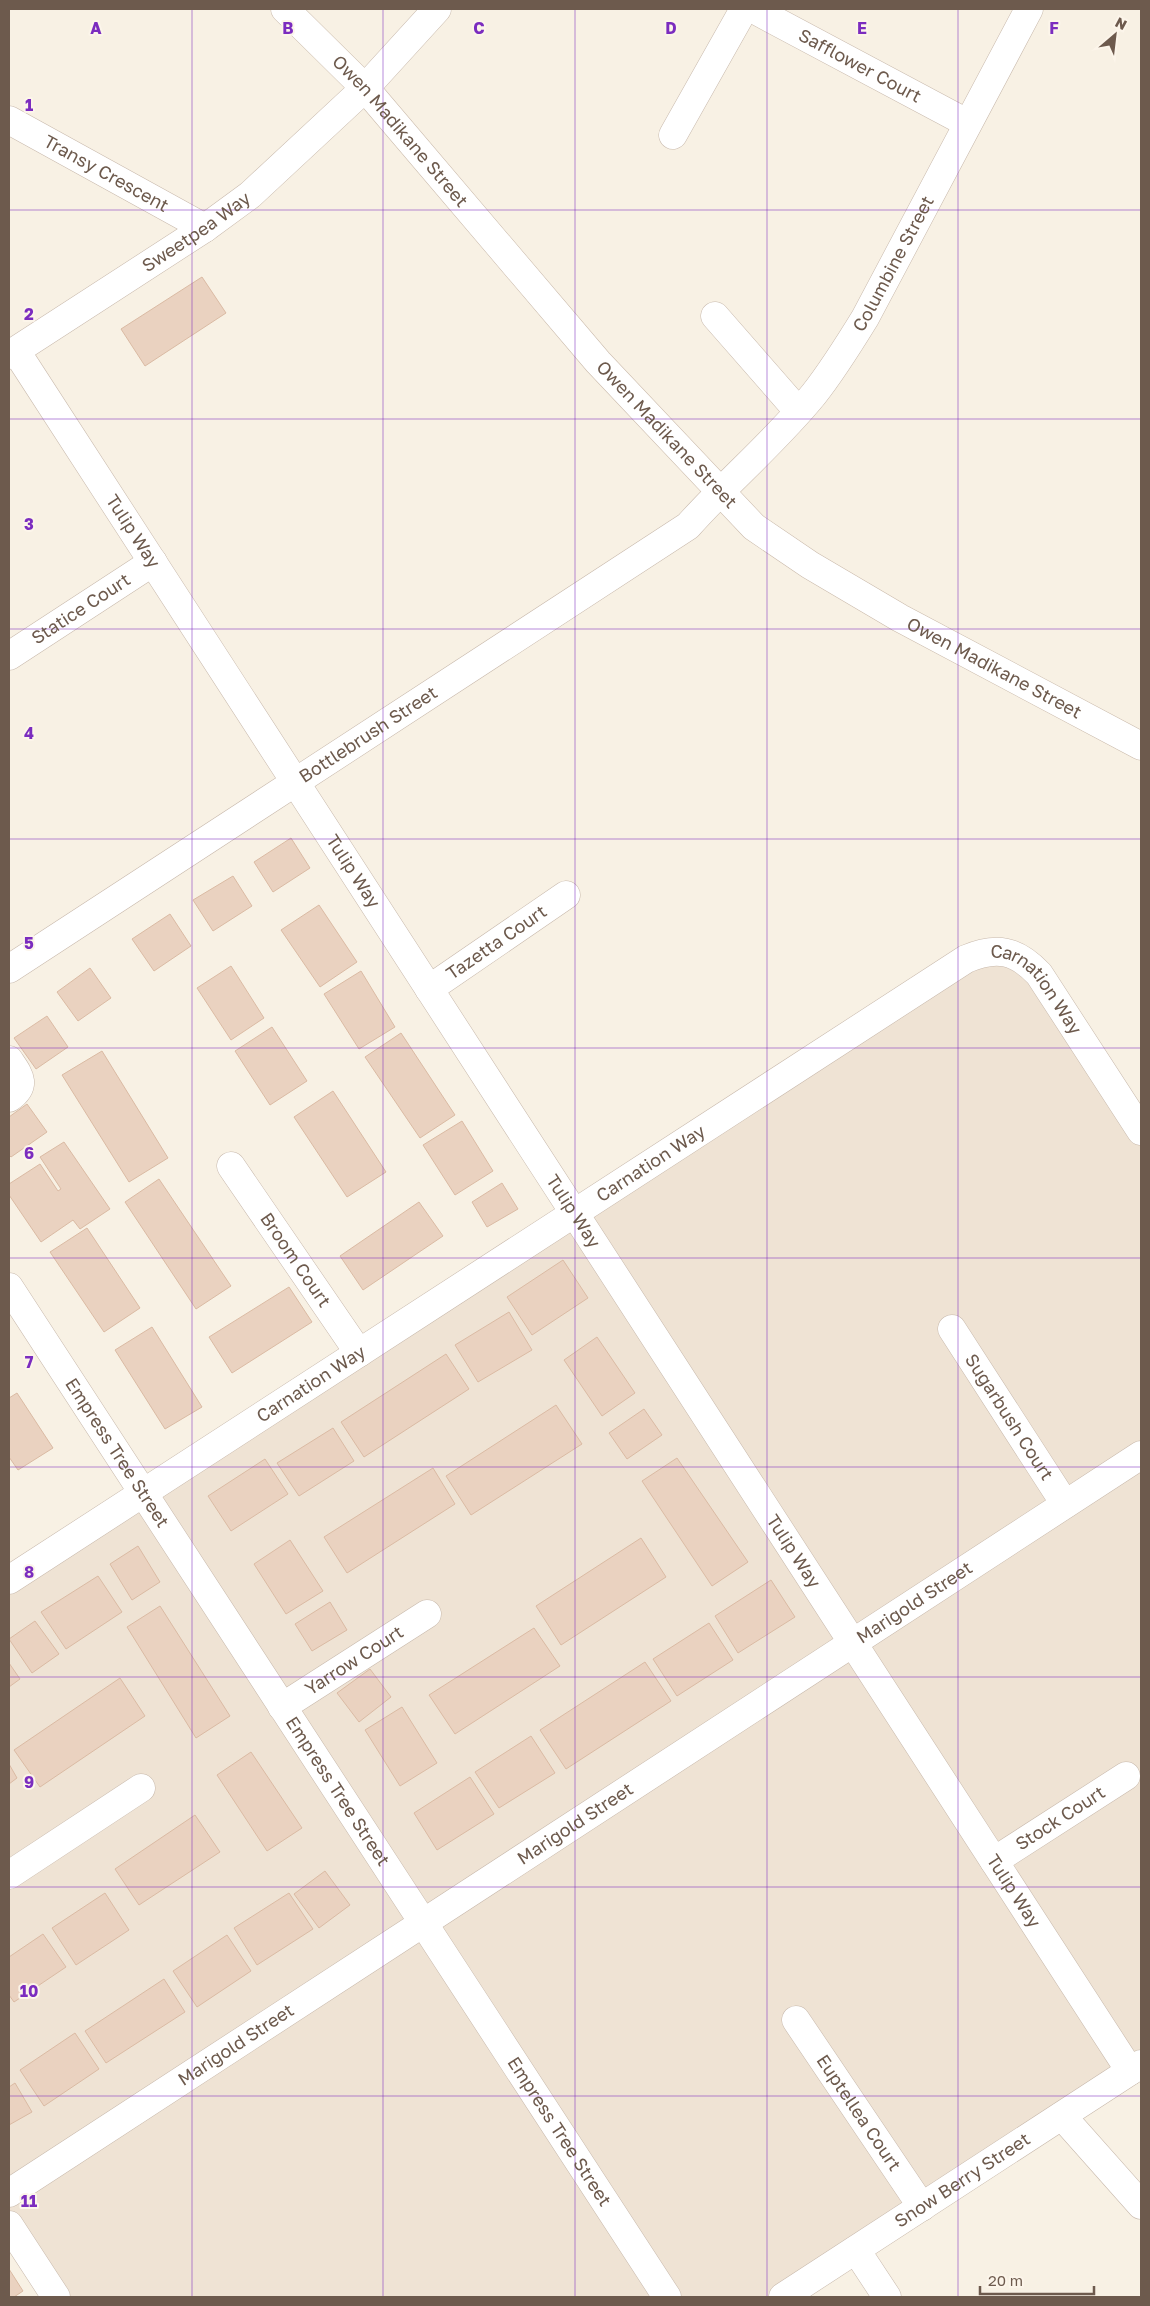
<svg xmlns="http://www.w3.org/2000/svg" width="1150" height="2306" font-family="'Golos Text',sans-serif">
	<rect width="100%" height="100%" fill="#f8f1e4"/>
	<path fill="#efe3d4" d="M1004,950L1141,1128V2068L788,2297H54L9,2228V1578Z"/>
	<path fill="#ead2c0" stroke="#dabaa3" d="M202,277L226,313L145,366L121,329Z
		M291,838L310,868L273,892L254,862Z
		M233,876L252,906L213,931L193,900Z
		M319,905L357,962L320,987L281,930Z
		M170,914L191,946L154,971L132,939Z
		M231,966L264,1018L231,1040L197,988Z
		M90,968L111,998L78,1021L57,992Z
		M361,971L395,1027L359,1049L324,994Z
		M47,1016L68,1047L36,1069L14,1038Z
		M272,1027L307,1081L270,1105L235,1051Z
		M401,1033L455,1115L420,1138L365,1057Z
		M102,1051L168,1158L129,1182L62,1075Z
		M333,1091L386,1172L347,1197L294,1117Z
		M27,1104L47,1132L11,1157L9,1155V1117Z
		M462,1121L493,1171L455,1195L423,1145Z
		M64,1142L110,1209L80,1229L73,1220L41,1242L9,1195V1184L40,1164L58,1191L61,1189L40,1157Z
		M159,1179L231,1286L196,1309L125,1202Z
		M502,1183L518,1209L487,1227L472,1202Z
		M419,1202L443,1236L363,1290L340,1256Z
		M87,1228L140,1308L104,1332L50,1252Z
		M563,1260L588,1298L532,1335L507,1297Z
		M289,1287L312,1322L232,1373L209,1337Z
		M509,1312L532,1350L478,1382L455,1345Z
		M152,1327L202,1407L165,1429L115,1350Z
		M597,1337L635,1393L602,1416L564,1360Z
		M446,1354L469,1389L364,1457L341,1422Z
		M17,1393L53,1448L18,1470L9,1457V1398Z
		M556,1405L582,1444L471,1515L446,1476Z
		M644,1409L662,1435L627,1459L609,1433Z
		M333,1428L354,1461L299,1496L277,1463Z
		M677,1458L748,1562L712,1586L642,1481Z
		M265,1459L288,1494L231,1531L208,1496Z
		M433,1468L455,1504L347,1573L324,1537Z
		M641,1538L666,1577L561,1645L536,1606Z
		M290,1540L323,1591L286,1614L254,1564Z
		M138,1546L160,1582L132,1600L110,1564Z
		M98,1576L122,1612L66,1649L41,1612Z
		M771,1580L795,1617L738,1653L715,1616Z
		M330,1602L347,1630L312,1651L295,1624Z
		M160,1606L230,1716L196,1738L127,1627Z
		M35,1621L59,1654L32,1673L9,1639Z
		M709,1623L733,1660L677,1696L653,1659Z
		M534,1628L560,1666L455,1734L429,1695Z
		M645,1662L671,1701L566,1769L540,1730Z
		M9,1663L20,1679L9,1687Z
		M370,1669L391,1697L359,1722L337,1693Z
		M120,1678L145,1716L40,1787L14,1750Z
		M402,1707L437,1763L400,1786L365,1730Z
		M531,1736L555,1773L499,1808L475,1772Z
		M251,1752L302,1828L267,1851L217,1775Z
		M9,1764L17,1778L9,1784Z
		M470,1777L494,1814L437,1850L414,1813Z
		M195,1815L220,1852L139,1905L115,1869Z
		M325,1871L350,1905L319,1928L294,1894Z
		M105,1893L129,1930L76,1965L52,1928Z
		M289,1893L313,1929L257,1965L234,1928Z
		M43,1934L66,1967L14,2002L9,1995V1957Z
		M227,1935L251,1971L197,2007L173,1971Z
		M164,1979L185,2012L106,2063L85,2031Z
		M75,2033L99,2069L44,2106L20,2070Z
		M15,2083L32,2112L9,2125V2087Z
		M9,2269L23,2291L14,2297H9Z"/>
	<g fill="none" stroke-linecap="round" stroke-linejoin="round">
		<defs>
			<g id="street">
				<path id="s1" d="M753,9L967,123"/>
				<path id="s2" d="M9,120L205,228"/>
				<path d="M673,135L744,9"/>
				<path d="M715,316L798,411"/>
				<path id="s3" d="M16,351L1130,2071"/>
				<path id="s4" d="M9,355L205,228L250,195L365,88L437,9"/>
				<path id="s5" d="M9,656L153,562"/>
				<path id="s6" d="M9,969L688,526C728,481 776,441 814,394C833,370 849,344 865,318L1029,9"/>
				<path id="s7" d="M429,989L566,895"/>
				<path d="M9,1060C19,1075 28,1085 9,1098"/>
				<path id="s8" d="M231,1166L359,1353"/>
				<path id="s9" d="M9,1287L667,2297"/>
				<path id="s10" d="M952,1329L1065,1504"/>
				<path id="s11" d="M9,1580L966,959C997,946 1016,950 1039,974L1141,1131"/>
				<path id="s12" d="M282,1707L427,1614"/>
				<path id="s13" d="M994,1861L1126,1776"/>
				<path d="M9,1875L141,1788"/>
				<path id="s14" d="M796,2020L922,2207"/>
				<path d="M1062,2116L1141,2205"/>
				<path id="s15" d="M9,2193L1141,1455"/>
				<path d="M9,2225L56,2297"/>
				<path d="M856,2250L887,2297"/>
				<path id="s16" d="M783,2297L1141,2064"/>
			</g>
			<g id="secondary">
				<path id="s17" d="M285,9L365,88L598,362L754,527L810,565L900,618L1141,746"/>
			</g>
		</defs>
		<use href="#street" stroke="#c8b9ac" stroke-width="29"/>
		<use href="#secondary" stroke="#cabaab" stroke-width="29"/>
		<use href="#street" stroke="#fff" stroke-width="28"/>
		<use href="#secondary" stroke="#fff" stroke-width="28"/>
	</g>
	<path fill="none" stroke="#7b2cbf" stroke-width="1" stroke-opacity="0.55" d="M192,9V2297M383,9V2297M575,9V2297M767,9V2297M958,9V2297M9,210H1141M9,419H1141M9,629H1141M9,839H1141M9,1048H1141M9,1258H1141M9,1467H1141M9,1677H1141M9,1887H1141M9,2096H1141"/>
	<g text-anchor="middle" stroke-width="4" stroke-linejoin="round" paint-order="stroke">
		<g font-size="18" fill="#6d5a4d" stroke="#fcf5ea">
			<text dy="6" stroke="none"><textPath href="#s1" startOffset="121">Safflower Court</textPath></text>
			<text dy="6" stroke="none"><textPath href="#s17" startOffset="168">Owen Madikane Street</textPath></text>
			<text dy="6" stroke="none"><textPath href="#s2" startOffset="111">Transy Crescent</textPath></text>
			<text dy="6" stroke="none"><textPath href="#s4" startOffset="224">Sweetpea Way</textPath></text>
			<text dy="6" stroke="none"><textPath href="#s6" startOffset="1146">Columbine Street</textPath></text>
			<text dy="6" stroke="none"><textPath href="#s17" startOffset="572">Owen Madikane Street</textPath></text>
			<text dy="6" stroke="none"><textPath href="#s3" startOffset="215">Tulip Way</textPath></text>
			<text dy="6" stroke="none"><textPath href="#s5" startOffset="86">Statice Court</textPath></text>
			<text dy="6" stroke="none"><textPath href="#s17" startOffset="978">Owen Madikane Street</textPath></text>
			<text dy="6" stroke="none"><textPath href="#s6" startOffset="429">Bottlebrush Street</textPath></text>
			<text dy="6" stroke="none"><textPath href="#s3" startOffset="620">Tulip Way</textPath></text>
			<text dy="6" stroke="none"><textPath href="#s7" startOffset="82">Tazetta Court</textPath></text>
			<text dy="6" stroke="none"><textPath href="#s11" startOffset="1229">Carnation Way</textPath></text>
			<text dy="6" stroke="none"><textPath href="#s11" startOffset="765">Carnation Way</textPath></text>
			<text dy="6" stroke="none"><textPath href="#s3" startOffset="1025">Tulip Way</textPath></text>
			<text dy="6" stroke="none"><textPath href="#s8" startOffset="114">Broom Court</textPath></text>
			<text dy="6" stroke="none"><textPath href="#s11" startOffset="360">Carnation Way</textPath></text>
			<text dy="6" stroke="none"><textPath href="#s10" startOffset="105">Sugarbush Court</textPath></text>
			<text dy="6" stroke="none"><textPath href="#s9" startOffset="198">Empress Tree Street</textPath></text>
			<text dy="6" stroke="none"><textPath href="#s3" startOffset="1430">Tulip Way</textPath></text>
			<text dy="6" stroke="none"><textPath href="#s15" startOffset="1081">Marigold Street</textPath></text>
			<text dy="6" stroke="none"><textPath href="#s12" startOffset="86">Yarrow Court</textPath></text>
			<text dy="6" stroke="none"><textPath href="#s9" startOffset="602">Empress Tree Street</textPath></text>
			<text dy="6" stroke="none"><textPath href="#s13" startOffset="79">Stock Court</textPath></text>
			<text dy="6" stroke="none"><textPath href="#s15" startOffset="676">Marigold Street</textPath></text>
			<text dy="6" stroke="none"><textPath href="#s3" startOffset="1835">Tulip Way</textPath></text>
			<text dy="6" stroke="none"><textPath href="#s15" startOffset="271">Marigold Street</textPath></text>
			<text dy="6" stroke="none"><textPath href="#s14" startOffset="112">Euptellea Court</textPath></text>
			<text dy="6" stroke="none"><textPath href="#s9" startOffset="1008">Empress Tree Street</textPath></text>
			<text dy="6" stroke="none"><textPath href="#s16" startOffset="214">Snow Berry Street</textPath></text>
		</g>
	</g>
	<g font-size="16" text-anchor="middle" font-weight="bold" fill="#7b2cbf" stroke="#fcf5ea" stroke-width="4" stroke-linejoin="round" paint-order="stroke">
		<text x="96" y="34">A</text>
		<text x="288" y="34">B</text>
		<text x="479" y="34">C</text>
		<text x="671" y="34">D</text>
		<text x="862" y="34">E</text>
		<text x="1054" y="34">F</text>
		<text x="29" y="111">1</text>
		<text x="29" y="320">2</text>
		<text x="29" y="530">3</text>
		<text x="29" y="739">4</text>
		<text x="29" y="949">5</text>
		<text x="29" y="1159">6</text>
		<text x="29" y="1368">7</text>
		<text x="29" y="1578">8</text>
		<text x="29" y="1788">9</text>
		<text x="29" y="1997">10</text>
		<text x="29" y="2207">11</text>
	</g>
	<rect width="1150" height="2306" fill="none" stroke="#6d5a4d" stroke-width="20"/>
	<g transform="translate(1115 35) rotate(28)" stroke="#fcf5ea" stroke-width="4" paint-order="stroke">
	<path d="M0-4L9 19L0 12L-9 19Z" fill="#6d5a4d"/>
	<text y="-8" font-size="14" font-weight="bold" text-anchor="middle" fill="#6d5a4d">N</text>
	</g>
	<path d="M980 2286v8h114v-8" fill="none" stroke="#6d5a4d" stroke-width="2.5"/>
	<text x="988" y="2286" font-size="15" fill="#6d5a4d" stroke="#fcf5ea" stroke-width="4" paint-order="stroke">20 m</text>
</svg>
